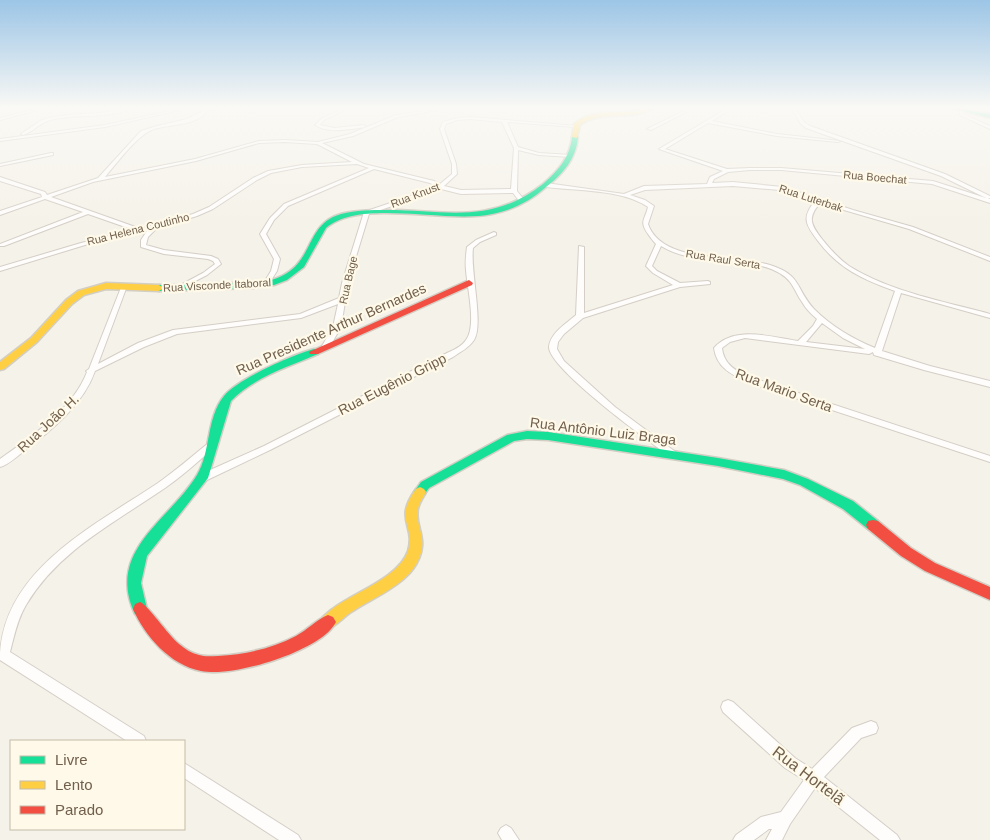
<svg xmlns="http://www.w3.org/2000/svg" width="990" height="840" font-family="Arial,sans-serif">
	<rect width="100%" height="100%" fill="#f5f2e9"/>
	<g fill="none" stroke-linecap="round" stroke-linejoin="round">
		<defs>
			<path id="street" d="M40,108H45L0,120V118Z
				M127,108H132C106,120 77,113 50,120C40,123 33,132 23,135L21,134L40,121L48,118L67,115L100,113Z
				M184,108H189L105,127L0,141V139L105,125Z
				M200,108H204L208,110C198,126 171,124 154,129C138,134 117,163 105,177L195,159L259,141L285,140L318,142L350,134L396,115L447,108L445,109L398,117L353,136L322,143L364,164L434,181L440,184L452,174V164L440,129L443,122L457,118L470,117L577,126L575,127L507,122L518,147L539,153L571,155L573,156L571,157L539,155L518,150L517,191L525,201L524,202H520L513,193L461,194L441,189L369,214L348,283L341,327L329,348H323L322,346L333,327L338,304L301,318L177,334L144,347L95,371C83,405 51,431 23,452C16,457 8,465 0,467V459C31,437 73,409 87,372L86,371L89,369L122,285H126L127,286L98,364L138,343L173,330L300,314L339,298L342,283L364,212L437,187L430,183L374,169L288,206L274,220L266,234L280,259L277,271L268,285L266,286L263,284L271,271L274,259L260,234L270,218L284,204L369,168L357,164L302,167L271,173L257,180L213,209L197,216L157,228L148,237L146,245L164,250L211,256L218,259L221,264L207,275L178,290H174L173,289L203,273L215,264L213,261L208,259L164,254L141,247V240L147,231L85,245L0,271V267L81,243L134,230L88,214L4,246H0V244L83,212L45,199L0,215V211L42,197L41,194L0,181V177L45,192L47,195L98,178L141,131L157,126L187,119L203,111ZM470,119L502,122L514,148L511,189L461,190L444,186L457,174L456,164L444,129L446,124L457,120ZM285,142L317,144L352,162L302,165L268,171L253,178L209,207L193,214L141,229L51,197L93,182L196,161L259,143Z
				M344,108H348L324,120L320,125L334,128L364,125L366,127C349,129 329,134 315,125L321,119Z
				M690,108H694L651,130L647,129Z
				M728,108H732L712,121L777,134L840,141L838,142L777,136L708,123L665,149L727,169L750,168H781L933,181L986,198L941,176L806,128L801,124L791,108H795L804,122L810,126L945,174L990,196V198L988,199H990V203L932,184L781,170H750L728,172L714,179L712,183L733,182L783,187L853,210L913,227L990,257V261L909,229L820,203C807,218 811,225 822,239C830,249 839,259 849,266C891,292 943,301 990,314V318L901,293L882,351L930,366L990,381V387L924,370L874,355L873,352L869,354L745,338L730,342L722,348C724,365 736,371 750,377L990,456V462L750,383C733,375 717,369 714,348C734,325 772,337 798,341L813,326L817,319C811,314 806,309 802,302C795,292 792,280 781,274C749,254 696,268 661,246L652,266L657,271L680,283L708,281L710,282V284L680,287L583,318L564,334L558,342L557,349L564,361L615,407L677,453L679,455L677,457H671C650,442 549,369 549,347C550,333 567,323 576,315L579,246L584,247V313L673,285L653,273L646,266L656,244C653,241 651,238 648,234C639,221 645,220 648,207C622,189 577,191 546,187L543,185L546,183L624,194L644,186L707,184L710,177L723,171L659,149ZM733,186L780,190L815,201C801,218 806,225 818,241C839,269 864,280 895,291L875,348C853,339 831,326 814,309C795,288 802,275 770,265C737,254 662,265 648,224L654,206L645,200L630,195L645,190ZM822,323L843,338L865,349L806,342Z
				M960,108L963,109V114L990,126V129L960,115Z
				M51,153H53V155L0,166V164Z
				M494,232L496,233V235L480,242L473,248C470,271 484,324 474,340C469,348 460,352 453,357L270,450L205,481H199L197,478L199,475L264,446L447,353C454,350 462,346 466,340C477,326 467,287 466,270C465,262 466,255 467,247L476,240Z
				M209,444L212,445L214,447L212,449C197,463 182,476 165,488C114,523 58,551 26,605C17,620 14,637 10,652L144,736L146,741H127L0,660C0,571 94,526 158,483C175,471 190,458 206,445Z
				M728,700L733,702L795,758L812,769L852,728L871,721L876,723L878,728L876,733L861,738L824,777L897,835L900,840H880L815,788L790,824L782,840H766L772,829H769L754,840H733L736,835L761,817L781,812L804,780L785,768L723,712L721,707L723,702Z
				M184,763L298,835L301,840H279L184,778Z
				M506,825L511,828L519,840H502L498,833L501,828Z"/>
			<path id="fast" d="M954,108L990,114V118L954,109Z
				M575,135L578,137C576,159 563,174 546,187C530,201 513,210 492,214C447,224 360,198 326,228L304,267L287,280L274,285L252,288L159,291L155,288L159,285C179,285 200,284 220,283C243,283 270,286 290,271C313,254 309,223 341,214C356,210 371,210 386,210C447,210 490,225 543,184C558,171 570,157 572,137Z
				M314,349L318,350L319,352L318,354C288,367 254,377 231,401L208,478L147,556L141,583L147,609L145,614L140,616L135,614C105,551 170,520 197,475C211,452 206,418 224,396C238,379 292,355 314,349Z
				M527,431L548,432L718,458L784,470L808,479L853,501L878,521L880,525L878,529L873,530L868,529L843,509L800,485L783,479L718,466L548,440L527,439L514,441L429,488L424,495H416L414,492L421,482L507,435Z"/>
			<path id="slow" d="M648,108H654C631,122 602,109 580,125L577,138L572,137L574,124C595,105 624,117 648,108Z
				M106,283L159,285L163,288L159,291L106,289L84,295L72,304L37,342L4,369L0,370V362L31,338L66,300L78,291Z
				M420,487L424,489L426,492C423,498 419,503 418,509C415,522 424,534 422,547C418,581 377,595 353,611C344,616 338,625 328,629L323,627L320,622L323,617L331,610C352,593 399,578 408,551C416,525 393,521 416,489Z"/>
			<path id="jam" d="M469,280L473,283L472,285L318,354H310L309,352Z
				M873,520L878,521L911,548L935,563L990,587V600L925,571L901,556L868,529L866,525L868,521Z
				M140,602C148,605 168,635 179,644C185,649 191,653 199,655C205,657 212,656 218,656C246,654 271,649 296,636C307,630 316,620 328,615L333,617L336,622C329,636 307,647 293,653C270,663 226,676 201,671C170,665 145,636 133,609L135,604Z"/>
		</defs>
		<use href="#street" stroke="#d4cec6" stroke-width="2"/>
		<use href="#fast" stroke="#d3cec4" stroke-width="3"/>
		<use href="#slow" stroke="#d3cec4" stroke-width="3"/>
		<use href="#jam" stroke="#d3cec4" stroke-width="3"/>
		<use href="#street" fill="#fefdfc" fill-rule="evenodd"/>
		<use href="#fast" fill="#16e098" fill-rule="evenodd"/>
		<use href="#slow" fill="#ffcf43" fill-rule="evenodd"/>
		<use href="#jam" fill="#f24e42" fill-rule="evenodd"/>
	</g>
	<linearGradient id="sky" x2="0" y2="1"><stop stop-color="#9cc5e6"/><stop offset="0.48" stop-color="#faf9f5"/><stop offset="1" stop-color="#faf9f5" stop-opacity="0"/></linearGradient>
	<rect width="990" height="225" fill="url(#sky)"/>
	<g text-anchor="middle" stroke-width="4.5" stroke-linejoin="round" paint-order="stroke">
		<g font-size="11" fill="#715f4b" stroke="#fef9e8">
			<text transform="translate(875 177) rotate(5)" y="4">Rua Boechat</text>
			<text transform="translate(415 195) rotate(-21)" y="4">Rua Knust</text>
			<text transform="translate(811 198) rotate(18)" y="4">Rua Luterbak</text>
			<text transform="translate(138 229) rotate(-14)" y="4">Rua Helena Coutinho</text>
			<text transform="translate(723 259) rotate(9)" y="4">Rua Raul Serta</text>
			<text transform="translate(348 280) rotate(-77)" y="4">Rua Bage</text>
			<text transform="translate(217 285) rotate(-3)" y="4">Rua Visconde Itaboral</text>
		</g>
		<g font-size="14" fill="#715f4b" stroke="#fef9e8">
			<text transform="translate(331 329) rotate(-24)" y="5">Rua Presidente Arthur Bernardes</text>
			<text transform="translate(392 384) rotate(-27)" y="5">Rua Eugênio Gripp</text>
			<text transform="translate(784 390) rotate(20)" y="5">Rua Mario Serta</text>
			<text transform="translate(48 423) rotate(-43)" y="5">Rua João H.</text>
			<text transform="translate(603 431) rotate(7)" y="5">Rua Antônio Luiz Braga</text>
		</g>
		<g font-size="16" fill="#715f4b" stroke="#fef9e8">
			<text transform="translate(809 775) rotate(37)" y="6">Rua Hortelã</text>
		</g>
	</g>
	<rect x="10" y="740" width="175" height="90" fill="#fef9e8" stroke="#c6bba9"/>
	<rect x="20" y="756" width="25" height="8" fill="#16e098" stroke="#c6bba9"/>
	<text x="55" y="765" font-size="15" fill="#715f4b">Livre</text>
	<rect x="20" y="781" width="25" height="8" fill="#ffcf43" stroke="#c6bba9"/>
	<text x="55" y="790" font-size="15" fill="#715f4b">Lento</text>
	<rect x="20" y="806" width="25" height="8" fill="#f24e42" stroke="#c6bba9"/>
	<text x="55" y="815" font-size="15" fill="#715f4b">Parado</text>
</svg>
